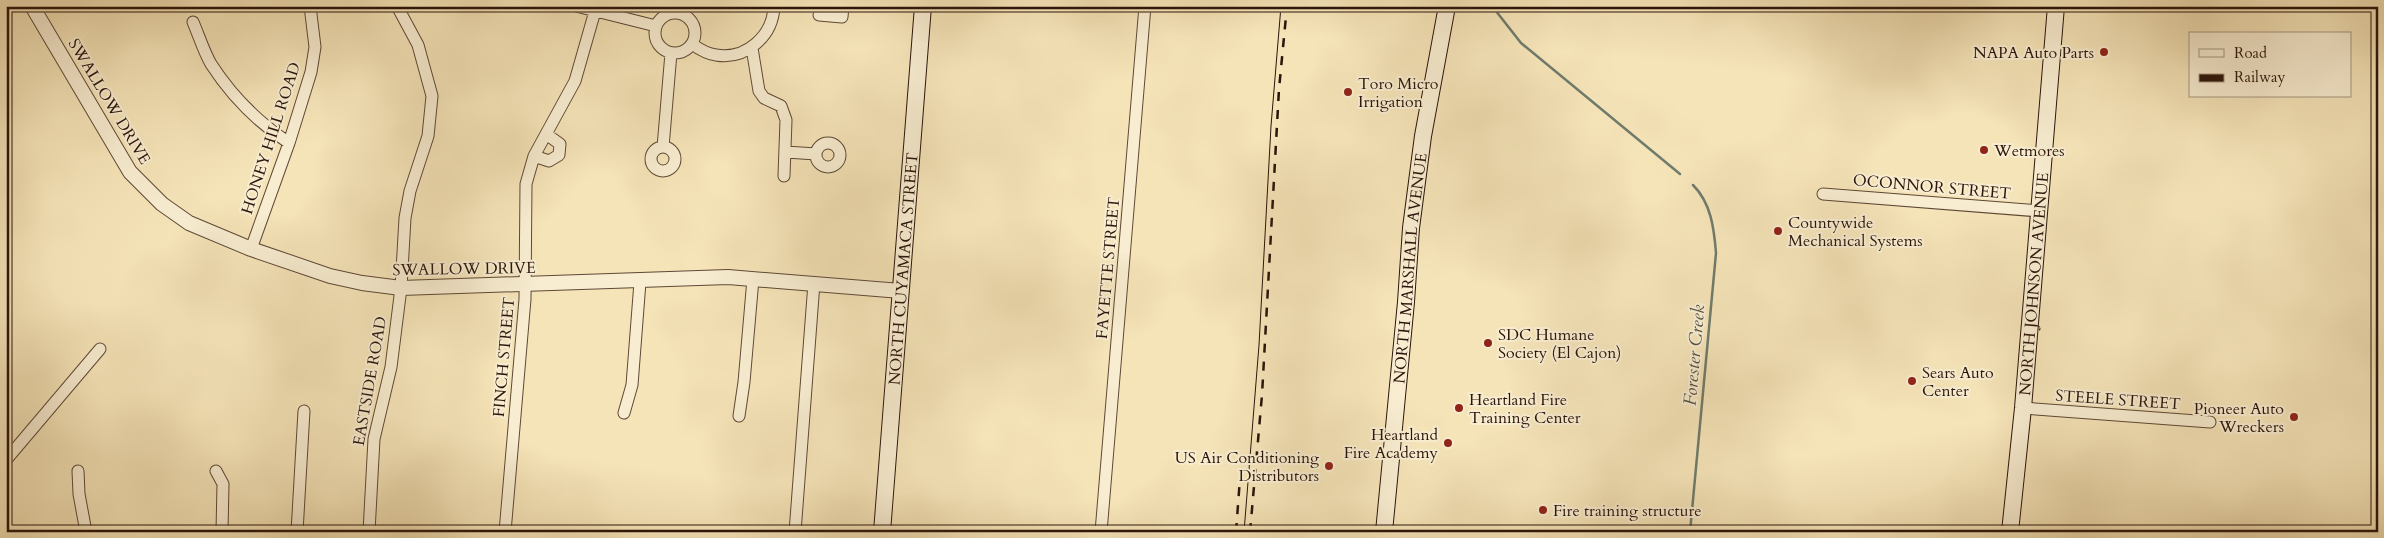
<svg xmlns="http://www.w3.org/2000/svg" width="2384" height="538" font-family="Cardo,serif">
	<rect width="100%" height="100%" fill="#f5e4b8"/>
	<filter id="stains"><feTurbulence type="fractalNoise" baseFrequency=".004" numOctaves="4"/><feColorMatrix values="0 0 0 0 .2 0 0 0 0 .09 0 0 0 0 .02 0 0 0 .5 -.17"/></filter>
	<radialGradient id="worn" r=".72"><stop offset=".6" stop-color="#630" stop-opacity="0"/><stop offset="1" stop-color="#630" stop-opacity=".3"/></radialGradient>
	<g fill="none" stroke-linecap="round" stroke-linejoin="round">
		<path stroke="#6f7b6c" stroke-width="2.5" d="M1492,6L1521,43L1680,174
			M1690,532L1716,253C1714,228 1711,203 1693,185"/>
		<defs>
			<path id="minor" d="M576,6L656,26
				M655 33a20 20 0 1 1 40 0a20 20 0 1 1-40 0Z
				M819,15L842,17L843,6
				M193,22C199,36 204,52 211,64C231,95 259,123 289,143
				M692,44C699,49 707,54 716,55C746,60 773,36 774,6
				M752,48L759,91L764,98L781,106L786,120L784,176
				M816 155a12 12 0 1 1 24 0a12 12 0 1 1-24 0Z
				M663,147L671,53
				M651 159a12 12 0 1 1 24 0a12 12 0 1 1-24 0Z
				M786,152L816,154
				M534,156L549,161L559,155L560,144L546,134
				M1823,194L2039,211
				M251,249L289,143L311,72L315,47L310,6
				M2023,408L2210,422
				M624,413L632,385L640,282
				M739,416L744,382L753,279
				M6,460L100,349
				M78,471L79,494L86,532
				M216,471L223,484L222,532
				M297,532L304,411
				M369,532L374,439L391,367L401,288L405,218L410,191L428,136L432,96L418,45L397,6
				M505,532L525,299L526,184L534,156L575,81L595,11
				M795,532L814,283
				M1101,532L1145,6"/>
			<path id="tertiary" d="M32,6L130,172L162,204L189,223L251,249L330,276L362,283L401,288L728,277L901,291"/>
			<g id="secondary">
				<path id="s1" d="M882,532L923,6"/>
				<path id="s2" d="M1384,532L1406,302L1411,228L1423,136L1447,6"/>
				<path id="s3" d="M2010,532L2023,408L2056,6"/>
			</g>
		</defs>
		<use href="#minor" stroke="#5e4836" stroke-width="13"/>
		<use href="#tertiary" stroke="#5e4836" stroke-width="16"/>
		<use href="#secondary" stroke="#2b140a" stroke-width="18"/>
		<use href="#minor" stroke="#f8edd1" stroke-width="11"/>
		<use href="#tertiary" stroke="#f8edd1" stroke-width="14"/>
		<use href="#secondary" stroke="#f8edd1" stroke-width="16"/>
		<path stroke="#2b140a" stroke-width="1" d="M1244,532L1259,345L1271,126L1281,6"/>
		<path stroke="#2b140a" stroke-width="2.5" stroke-dasharray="9 9" stroke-linecap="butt" d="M1236,532L1240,478
			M1250,532L1262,395L1279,89L1287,6"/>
	</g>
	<g fill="#8f2418" stroke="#f8edd1" stroke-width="2">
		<circle cx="2104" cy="52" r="5"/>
		<circle cx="1348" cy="92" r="5"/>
		<circle cx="1984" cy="150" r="5"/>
		<circle cx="1778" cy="231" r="5"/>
		<circle cx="1488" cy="343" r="5"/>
		<circle cx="1912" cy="381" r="5"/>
		<circle cx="1459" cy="408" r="5"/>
		<circle cx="2294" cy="417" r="5"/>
		<circle cx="1448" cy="443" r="5"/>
		<circle cx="1329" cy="466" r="5"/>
		<circle cx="1543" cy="510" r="5"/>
	</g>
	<g text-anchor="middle" stroke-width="4" stroke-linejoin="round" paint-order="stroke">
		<g font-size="16" fill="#2b140a" stroke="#f8edd1" text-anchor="start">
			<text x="2094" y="58" text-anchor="end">NAPA Auto Parts</text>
			<text x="1358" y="89">Toro Micro<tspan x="1358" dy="18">Irrigation</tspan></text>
			<text x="1994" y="156">Wetmores</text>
			<text x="1788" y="228">Countywide<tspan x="1788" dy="18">Mechanical Systems</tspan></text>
			<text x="1498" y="340">SDC Humane<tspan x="1498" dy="18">Society (El Cajon)</tspan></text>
			<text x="1922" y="378">Sears Auto<tspan x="1922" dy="18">Center</tspan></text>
			<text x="1469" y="405">Heartland Fire<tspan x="1469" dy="18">Training Center</tspan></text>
			<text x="2284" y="414" text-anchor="end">Pioneer Auto<tspan x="2284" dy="18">Wreckers</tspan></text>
			<text x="1438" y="440" text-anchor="end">Heartland<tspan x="1438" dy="18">Fire Academy</tspan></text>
			<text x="1319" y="463" text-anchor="end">US Air Conditioning<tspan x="1319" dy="18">Distributors</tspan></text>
			<text x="1553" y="516">Fire training structure</text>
		</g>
		<g font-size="16" fill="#2b140a" stroke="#f8edd1">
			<text transform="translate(110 101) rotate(59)" y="6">SWALLOW DRIVE</text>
			<text transform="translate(270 138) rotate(-72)" y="6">HONEY HILL ROAD</text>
			<text transform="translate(1932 186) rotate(5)" y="6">OCONNOR STREET</text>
			<text transform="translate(464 268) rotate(-1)" y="6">SWALLOW DRIVE</text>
			<text transform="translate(1107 268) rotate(-85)" y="6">FAYETTE STREET</text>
			<text dy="6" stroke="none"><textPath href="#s2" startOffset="265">NORTH MARSHALL AVENUE</textPath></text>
			<text dy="6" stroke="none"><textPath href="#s1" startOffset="264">NORTH CUYAMACA STREET</textPath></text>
			<text dy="6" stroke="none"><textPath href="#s3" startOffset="249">NORTH JOHNSON AVENUE</textPath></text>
			<text transform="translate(503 357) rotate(-85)" y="6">FINCH STREET</text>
			<text transform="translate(369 381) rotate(-80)" y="6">EASTSIDE ROAD</text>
			<text transform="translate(2118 399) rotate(4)" y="6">STEELE STREET</text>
		</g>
		<g font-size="18" font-style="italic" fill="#535043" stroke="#f8edd1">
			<text transform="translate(1694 355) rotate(-85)" y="6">Forester Creek</text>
		</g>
	</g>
	<rect width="2384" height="538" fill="none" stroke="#f5e4b8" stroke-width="25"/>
	<rect x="8" y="8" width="2369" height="523" fill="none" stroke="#2b140a" stroke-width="2.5"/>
	<rect x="12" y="12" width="2359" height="513" fill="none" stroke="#2b140a"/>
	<rect x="2189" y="32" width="162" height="65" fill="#f8edd1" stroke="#a69681"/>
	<rect x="2199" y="49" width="25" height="8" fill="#f8edd1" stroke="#a69681"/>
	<text x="2234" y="58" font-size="15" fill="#2b140a">Road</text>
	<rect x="2199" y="74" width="25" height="8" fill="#2b140a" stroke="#a69681"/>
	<text x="2234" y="82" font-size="15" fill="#2b140a">Railway</text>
	<rect width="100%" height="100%" filter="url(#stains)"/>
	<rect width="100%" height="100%" fill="url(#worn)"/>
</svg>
